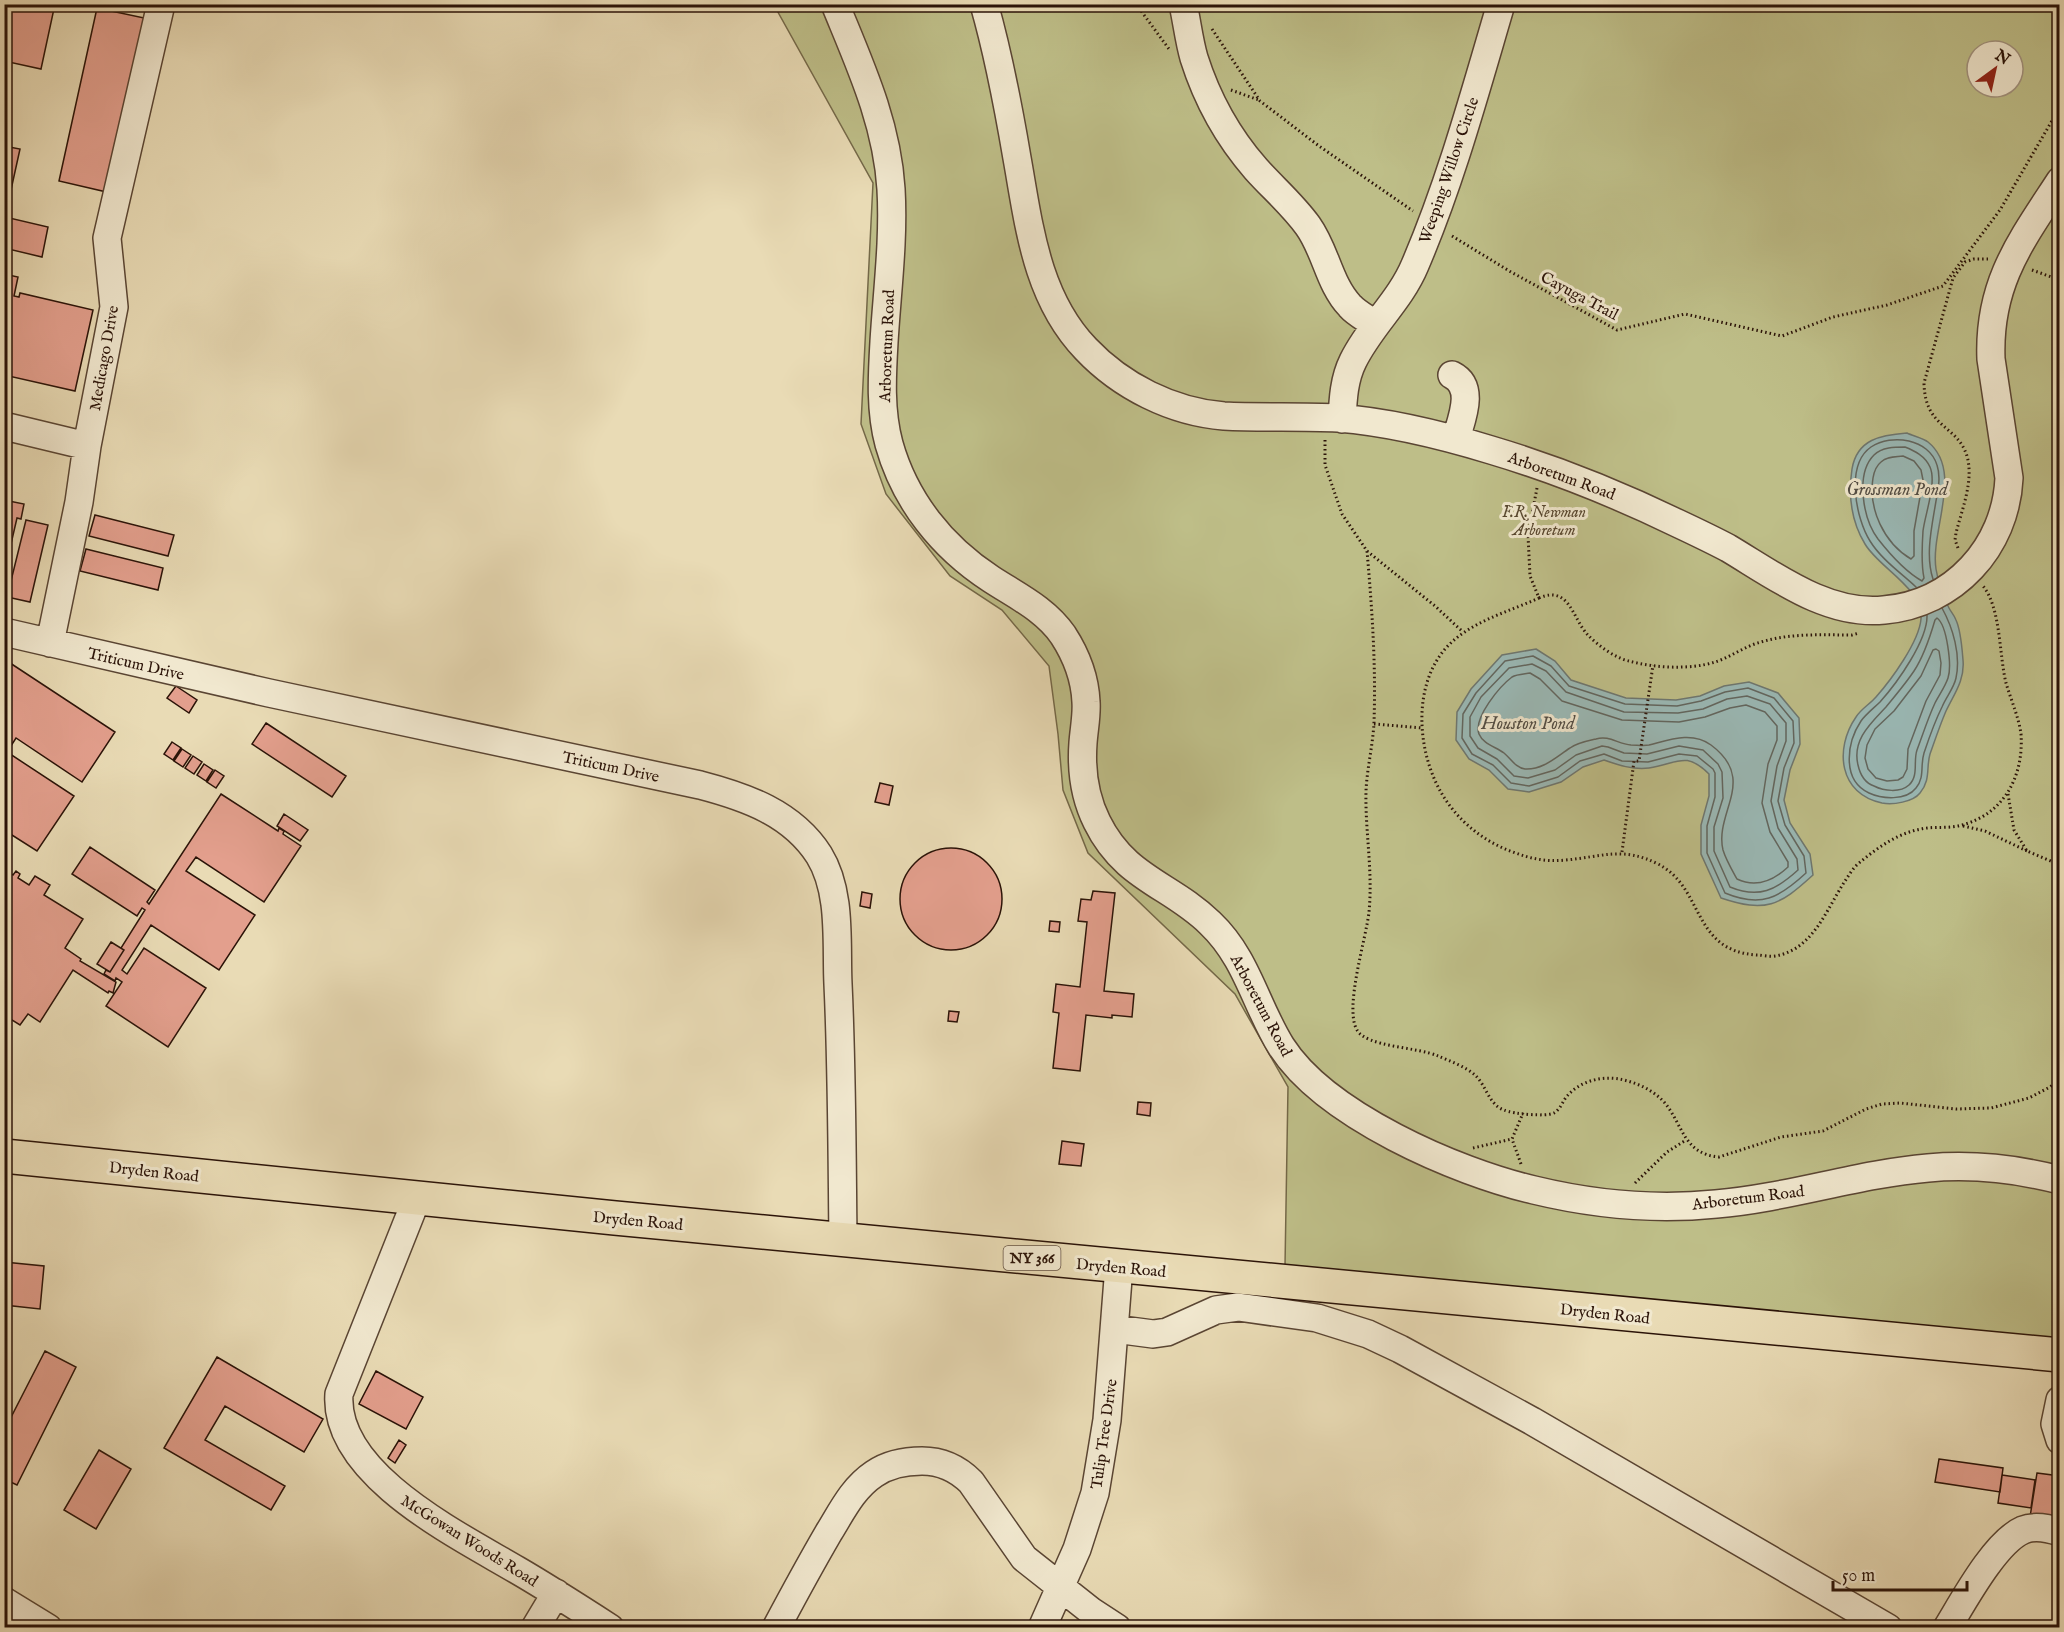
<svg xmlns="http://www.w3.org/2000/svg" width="2064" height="1632" font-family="'IM FELL English',serif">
	<rect width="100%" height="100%" fill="#e9dbb5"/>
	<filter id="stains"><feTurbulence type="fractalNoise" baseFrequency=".00333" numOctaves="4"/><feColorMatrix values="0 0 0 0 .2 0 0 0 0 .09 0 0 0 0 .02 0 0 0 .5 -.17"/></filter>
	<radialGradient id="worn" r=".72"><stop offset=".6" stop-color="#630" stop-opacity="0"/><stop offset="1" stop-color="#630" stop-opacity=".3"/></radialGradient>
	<path fill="#bebe88" stroke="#746848" stroke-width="1.5" fill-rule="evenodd" d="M774,5H2059V1340L1285,1266L1288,1087L1235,994L1088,853L1063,790L1058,734L1049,666L1002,610L950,576L886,494L861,424L873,183ZM1977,51H2013V87H1977Z"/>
	<path fill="#9ab9b6" stroke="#6e7770" stroke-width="1.5" d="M1907,433C1913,436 1923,438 1928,442C1964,471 1930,530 1936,569C1938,581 1943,597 1949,608C1951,612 1954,615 1956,620C1961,631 1962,648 1963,660C1965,680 1954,694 1946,711C1940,725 1935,740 1930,754C1926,767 1931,780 1920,793C1913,802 1893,805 1882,803C1839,794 1834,749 1856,717C1861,709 1870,704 1876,697C1891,680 1919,642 1921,619C1923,588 1879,568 1865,544C1851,521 1848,496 1852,469C1857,439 1881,435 1907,433Z
		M1536,649L1555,661L1571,680L1626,698L1676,700L1700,696L1724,686L1749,682L1778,693L1799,718L1800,744L1790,770L1784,800L1790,823L1810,854L1813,875C1779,906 1766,913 1721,898L1701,854V825L1709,796V774C1685,750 1677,764 1649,768C1633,770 1618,765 1604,760L1583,767L1561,782L1529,792L1508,789L1489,770L1469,759L1456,740L1457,712L1471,689L1502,655Z"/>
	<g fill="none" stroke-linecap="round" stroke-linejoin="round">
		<path stroke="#62665f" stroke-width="1.5" d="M1905,447C1915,451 1925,456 1930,467C1937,483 1925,514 1923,531C1922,546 1921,564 1924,578L1922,581C1906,572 1889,553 1878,539C1863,519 1855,474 1874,455C1882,447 1895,447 1905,447Z
			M1903,456L1914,461L1921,470L1923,480L1914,531V556L1911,559C1884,543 1868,509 1873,478C1874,472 1876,466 1881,462C1887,456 1896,457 1903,456Z
			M1916,587C1901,573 1881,559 1870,541C1856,519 1845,465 1871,447C1892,433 1929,439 1937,465C1941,477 1938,490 1936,501C1932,526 1925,555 1933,579
			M1927,615C1928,640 1897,683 1880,702C1874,708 1866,714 1861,721C1847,742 1841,780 1869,793C1882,799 1906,801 1916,788C1925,777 1920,766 1924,753C1929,738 1935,721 1942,707C1946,697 1954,688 1956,678C1961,655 1953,628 1942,608
			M1937,618C1947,625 1952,666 1948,678C1945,687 1939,695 1935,703C1928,718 1923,734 1917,750C1913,761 1919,776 1909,785C1900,793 1884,791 1874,786C1865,783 1860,774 1858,765C1852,740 1870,724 1886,707C1895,696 1906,683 1914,671C1924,656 1930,637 1935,620Z
			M1936,649L1939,651L1941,663L1940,675L1926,701L1908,749L1907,769L1903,777L1898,780L1887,781L1876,778L1868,769L1865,758L1867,745L1875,729L1894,711L1921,676L1933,650Z
			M1533,656L1551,666L1569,686L1625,704L1677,706L1701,701L1725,692L1748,688L1774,698L1793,721L1794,743L1784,768L1778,801L1785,825L1804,856L1806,873C1779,898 1761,908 1725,893L1707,853V826L1715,797V773L1713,769L1697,756L1679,754L1648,762L1622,761L1604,754L1580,761L1558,777L1529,786L1511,783L1493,765L1472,754L1462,738L1463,714L1476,693L1505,661Z
			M1532,664L1546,671L1566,692L1624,712L1678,713L1703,709L1727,699L1747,696L1770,704L1786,723V741L1777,766L1771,801L1778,828L1797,859L1798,870C1776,890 1759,899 1730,887L1714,851V827L1723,798L1722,772L1718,764L1703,750L1679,746L1647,754L1624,753L1608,747L1602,746L1576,755L1555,770L1528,778L1514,776L1497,759L1478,748L1470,736V717L1481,697L1509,668Z
			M1530,673L1540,679L1562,701L1622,720L1679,722L1705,717L1730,708L1746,705L1765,712L1777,726V740L1768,764L1762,803L1770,832L1788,862V867C1773,881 1756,888 1737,879C1732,870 1726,860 1723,850C1714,812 1758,780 1711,745C1692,731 1669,740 1649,745C1643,746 1637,745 1631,745C1618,744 1609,735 1596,739C1587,741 1577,743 1570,748C1556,757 1543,770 1525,769C1516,768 1511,759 1504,753C1496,747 1483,744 1479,734C1473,718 1500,686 1512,677C1517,674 1525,674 1530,673Z"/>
	</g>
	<path fill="#e39f8d" stroke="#2b1308" stroke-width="1.5" d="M13,4H55L41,69L4,61V41Z
		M97,8L149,19L111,193L59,181Z
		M4,146L20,149L5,217L48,227L42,257L4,248Z
		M4,274L18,277L14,296L19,297L20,293L93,310L75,391L4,375Z
		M4,500L24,504L21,519L17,518L4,574Z
		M95,515L174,535L168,556L89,536Z
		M26,520L48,525L30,602L7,597Z
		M86,549L163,568L158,590L80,571Z
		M4,659L115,732L82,782L16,738L7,752L74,796L37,851L4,830Z
		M176,686L197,700L189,713L167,698Z
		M266,723L346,776L332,797L252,744Z
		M172,742L181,748L173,760L164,754Z
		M172,742L181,748L173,760L164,754Z
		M182,749L191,755L183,767L174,761Z
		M182,749L191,755L183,767L174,761Z
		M193,756L202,762L194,774L185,768Z
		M193,756L202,762L194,774L185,768Z
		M204,764L213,770L206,781L197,775Z
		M204,764L213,770L206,781L197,775Z
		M215,770L224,776L216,788L207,782Z
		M215,770L224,776L216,788L207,782Z
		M880,783L893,786L889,805L875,802Z
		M221,794L278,831L279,828L284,831L283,834L301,846L264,902L196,857L186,871L255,915L219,970L151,925L122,970L127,974L144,948L206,988L168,1047L106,1006L122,982L116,978L115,981L104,974L106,970L110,972L124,950L121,948L145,910L142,908L137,916L72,874L90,847L155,890L147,902L149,904Z
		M284,814L308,830L300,841L277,826Z
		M900 899a51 51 0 1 1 102 0a51 51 0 1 1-102 0Z
		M4,869L13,875L16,871L20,874L18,878L29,885L35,876L50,885L44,895L83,919L65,948L81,959L80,961L116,982L113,993L109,991L108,993L73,970L40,1022L28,1014L20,1025L4,1015Z
		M1093,891L1115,893L1104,991L1134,994L1132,1017L1112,1015V1018L1086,1015L1080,1071L1053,1068L1059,1013L1053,1012L1056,984L1080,987L1087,922L1078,921L1081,899L1091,900Z
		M862,892L872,894L870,908L860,906Z
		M1050,921L1060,922L1059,932L1049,931Z
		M111,942L124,950L110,972L97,964Z
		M949,1011L959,1012L957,1022L948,1021Z
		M1138,1102L1151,1103L1150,1116L1137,1114Z
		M1062,1141L1084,1144L1081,1166L1059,1164Z
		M4,1262L44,1266L40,1309L4,1305Z
		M45,1351L76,1367L17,1485L4,1479V1431Z
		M217,1357L323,1419L304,1452L225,1406L205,1440L285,1486L271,1510L164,1448Z
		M376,1371L423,1397L406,1429L359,1404Z
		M399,1440L406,1445L395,1463L388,1458Z
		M99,1450L131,1469L96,1529L64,1510Z
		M1939,1459L2003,1468L2000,1492L1935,1482Z
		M2037,1473L2060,1476V1521L2030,1517Z
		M2002,1475L2035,1480L2031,1508L1998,1503Z"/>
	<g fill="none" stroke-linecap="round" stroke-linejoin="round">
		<defs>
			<path id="minor" d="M835,4C860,65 887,123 891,189C894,240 887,292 884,342C882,376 880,411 889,444C905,501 942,547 991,579C1017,596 1045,609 1063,635C1076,655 1085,678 1086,702C1087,715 1084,729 1083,743C1081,770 1085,798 1097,822C1125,879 1170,884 1210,923C1247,958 1255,1004 1281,1046C1325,1115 1456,1172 1534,1190C1592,1204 1656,1210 1716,1204C1788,1198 1857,1174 1928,1168C1972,1164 2017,1169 2060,1180
				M984,4C999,56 1008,105 1017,158C1029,225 1036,297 1086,349C1121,386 1172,412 1224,416C1262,418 1300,416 1338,418C1389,422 1442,435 1491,450C1555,469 1617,494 1677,523C1694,531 1711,539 1728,548C1775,576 1827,616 1884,610C1954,604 2006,547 2009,478L1991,359C1988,283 2021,241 2060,181
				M1183,4C1187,22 1189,41 1194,58C1207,99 1228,137 1256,169C1273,188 1293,205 1308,226C1326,251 1329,284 1350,306C1357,314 1368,319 1376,325
				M1452,375C1476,387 1461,420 1456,439
				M1342,419C1343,399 1344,379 1353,361C1370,326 1400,301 1415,265C1451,181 1475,92 1501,4
				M4,426L87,446
				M4,632L269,693L700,785C746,797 792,813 819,855C842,892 836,943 838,984C842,1069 842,1155 843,1240
				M50,643L79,502L87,446L114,307L107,238L161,4
				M417,1198L339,1394C333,1474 458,1535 517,1570C548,1588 579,1608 610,1628
				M1115,1329L1153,1334L1167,1332L1216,1310L1238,1307L1317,1318L1368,1334L1400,1349L1532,1421L1888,1628
				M2060,1400L2055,1424L2060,1440
				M4,1601L48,1628
				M535,1628L556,1593
				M776,1628C793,1596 811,1563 829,1532C842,1511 853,1488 874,1474C887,1465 905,1461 922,1461C941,1461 957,1468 971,1482L1024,1558L1091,1611L1117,1628
				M1042,1628L1077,1549L1095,1493L1107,1420L1119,1266
				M1947,1628C1963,1602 1995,1542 2023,1530C2035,1525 2048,1528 2060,1532"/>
			<path id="major" d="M4,1156L615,1218L2060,1355"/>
		</defs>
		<use href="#minor" stroke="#5a4533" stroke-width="30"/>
		<use href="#major" stroke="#2b1308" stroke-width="36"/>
		<path stroke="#2b1308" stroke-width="3" stroke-dasharray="1.5 3" stroke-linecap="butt" d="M1136,4L1169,49
			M1212,29L1260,101L1319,146L1413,211
			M1231,90L1259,100
			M1452,236L1511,272L1617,330L1685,314L1782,336L1833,317L1887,305L1943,286L2000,210L2060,107
			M2032,270L2060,280
			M1325,440V465L1342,514L1367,551L1435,606L1463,632
			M1537,488L1528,535L1530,576L1539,598C1508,612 1469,622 1446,648C1412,686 1417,752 1442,794C1458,821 1484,842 1513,852C1531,859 1547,862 1566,860C1601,857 1623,846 1658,864C1705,888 1691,951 1757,955C1762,955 1769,957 1775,956C1813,950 1826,910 1845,881C1849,875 1853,868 1859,863C1877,848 1898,833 1921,829C1934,826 1949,829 1962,825C2004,814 2024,776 2021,734C2019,718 2011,700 2006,683C1999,655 2001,608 1983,586
			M1958,548L1955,540L1956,533C1962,509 1974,481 1967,456C1957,424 1925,429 1924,383L1953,278L1965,262L1974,259H1988
			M1367,551C1372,608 1376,665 1374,722C1373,745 1367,768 1366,791C1365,831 1373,871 1369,912C1366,939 1344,1008 1357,1030C1366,1047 1418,1047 1438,1056C1450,1061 1466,1067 1475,1075C1486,1085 1489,1105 1504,1110C1513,1114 1546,1117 1554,1113C1561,1109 1563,1100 1568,1095C1581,1081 1601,1076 1619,1079C1635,1082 1652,1089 1664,1102C1683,1124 1683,1154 1719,1157L1781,1137L1823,1131L1866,1109L1882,1104L1900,1103L1956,1109L1991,1108L2029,1098L2050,1087L2060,1079
			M1539,598C1569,585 1572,617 1587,634C1597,645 1615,658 1629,661C1654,668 1690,670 1715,662C1731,657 1745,646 1761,642C1791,633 1821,635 1852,635L1859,633
			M1374,724L1423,728
			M2008,794L2014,830L2027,851L2060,865
			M1963,826L1985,831L2027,851
			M1622,852L1634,761H1639L1653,665
			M2052,1087L2060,1086
			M1473,1148L1512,1139
			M1521,1164L1512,1139L1523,1113
			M1635,1183L1667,1152L1686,1140"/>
		<use href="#minor" stroke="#f1e8cf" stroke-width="27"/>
		<use href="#major" stroke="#e9dbb5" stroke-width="33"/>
	</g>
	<g text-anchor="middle" stroke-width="6" stroke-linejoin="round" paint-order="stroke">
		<rect fill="#f1e8cf" stroke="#665344" stroke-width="1.5" x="1003.5" y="1246" width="57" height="24" rx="4.5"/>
		<g font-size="15" font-weight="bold" fill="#2b1308">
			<text x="1032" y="1263">NY 366</text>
		</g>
		<g font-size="16" fill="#2b1308" stroke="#f1e8cf">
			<text transform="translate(1448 170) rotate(-71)" y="6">Weeping Willow Circle</text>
			<text transform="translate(1580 295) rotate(28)" y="6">Cayuga Trail</text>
			<text transform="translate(886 346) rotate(-88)" y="6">Arboretum Road</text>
			<text transform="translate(103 358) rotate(-80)" y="6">Medicago Drive</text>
			<text transform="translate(1562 475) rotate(20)" y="6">Arboretum Road</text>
			<text transform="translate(136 663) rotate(13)" y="6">Triticum Drive</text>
			<text transform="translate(611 766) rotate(12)" y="6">Triticum Drive</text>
			<text transform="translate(1262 1005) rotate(62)" y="6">Arboretum Road</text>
			<text transform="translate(154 1171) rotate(6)" y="6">Dryden Road</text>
			<text transform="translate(1748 1197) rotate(-7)" y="6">Arboretum Road</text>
			<text transform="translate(638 1220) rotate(5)" y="6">Dryden Road</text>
			<text transform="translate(1121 1267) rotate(5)" y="6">Dryden Road</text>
			<text transform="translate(1605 1313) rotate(6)" y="6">Dryden Road</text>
			<text transform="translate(1103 1434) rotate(-82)" y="6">Tulip Tree Drive</text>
			<text transform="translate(470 1540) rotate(32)" y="6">McGowan Woods Road</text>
		</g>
		<g font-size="16" font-style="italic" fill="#57462e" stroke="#f1e8cf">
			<text x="1544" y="517">F.R. Newman<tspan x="1544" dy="18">Arboretum</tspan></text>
		</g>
		<g font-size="18" font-style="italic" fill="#524d45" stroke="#f1e8cf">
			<text x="1897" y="495">Grossman Pond</text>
			<text x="1528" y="729">Houston Pond</text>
		</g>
	</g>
	<rect width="2064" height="1632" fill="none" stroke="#e9dbb5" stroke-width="24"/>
	<rect x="6" y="6" width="2052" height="1620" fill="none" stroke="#2b1308" stroke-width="3"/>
	<rect x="12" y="12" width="2040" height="1608" fill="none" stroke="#2b1308" stroke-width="1.5"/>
	<g transform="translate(1995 69) rotate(33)"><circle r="28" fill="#f1e8cf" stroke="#a2937f" stroke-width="1.5"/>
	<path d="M0-4.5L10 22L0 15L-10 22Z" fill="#8f2418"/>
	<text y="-9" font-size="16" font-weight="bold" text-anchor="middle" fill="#2b1308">N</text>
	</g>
	<path d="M1833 1581v9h134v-9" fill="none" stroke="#2b1308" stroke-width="3"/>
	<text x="1842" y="1581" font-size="18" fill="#2b1308" stroke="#f1e8cf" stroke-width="4.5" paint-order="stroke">50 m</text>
	<rect width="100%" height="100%" filter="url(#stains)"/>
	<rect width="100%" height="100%" fill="url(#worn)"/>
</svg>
